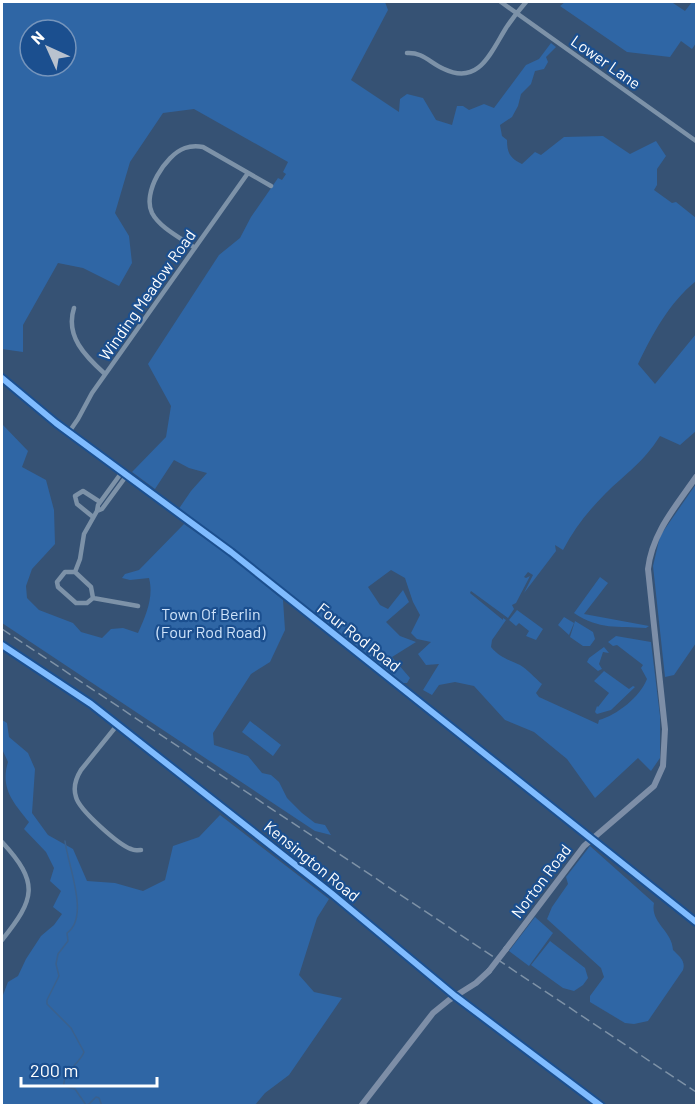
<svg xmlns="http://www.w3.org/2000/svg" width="698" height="1107" font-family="Barlow,sans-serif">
	<rect width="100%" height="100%" fill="#365274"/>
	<path fill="#2f66a5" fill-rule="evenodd" d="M2,2H385L388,10L351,80L399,112L400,99L407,94L423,98L436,120L452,125L457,106H463L469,110L484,104L494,108L526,65L539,59L551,43L556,47L546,57L548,62L544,69L535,71L531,84L521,94L518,106L512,117L500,125L502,136L507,140C507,153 510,158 522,164L535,152L541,155L564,137L603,136L630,154L656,141L666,156L657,169V185L654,190L672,203L676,202L696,218V281C669,303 653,333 638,364L655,384L696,334V431L680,445L660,436C643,463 626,473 605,494C588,511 574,529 563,550L555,545L556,551L524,593L533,575L528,572L524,577L526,578L530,576L516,603L512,605L514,609L508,618L471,591L470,593L503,620V618L506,620L492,640L491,647C499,657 509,660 520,665C527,669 535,678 542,684L536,693L539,697L598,724L599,720C617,715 640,697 647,679L641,668L643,665L617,645L613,646L608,642L616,636L651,642L660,716V758L651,771L638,758L595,798L567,759L534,732L505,720L474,686L455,682L439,685L432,695L423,690L439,664L426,665L418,654L431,642L417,639L411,633L420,615L413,602L405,578L391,570L368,587L380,605L388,609L403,590L409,602L386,622L400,636L416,642L392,657L410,678L407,683H402L178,510L191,491L207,473L189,468L174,460L155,489L132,472L166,437L171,406L148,364L219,255L240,238L251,217L278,178L282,180L286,174L283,172L288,162L194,109L163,113L130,162L115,213L129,236L132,263L119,286L83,268L58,263L23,325V352L2,349ZM30,30H66V66H30Z
		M565,2H675L673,3L685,11L692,2H696V43L692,49L681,41L670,57L627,52L560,6Z
		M2,424L28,451L22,467L46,480L54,510L55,544L32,569L26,586L27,598L39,610L73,623L81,632L102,638L111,629L123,628L138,633C146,615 154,597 149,578L130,580L122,578L125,574L139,570L184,524L230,556L283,600L285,630L270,662L251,674L213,733L214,745L248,756L262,773L271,775L279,782L287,798L302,813L315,823L325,825L331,835L315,831L2,623Z
		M696,484V643L674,675L665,677L653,566L660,536Z
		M600,577L608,583L584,614L649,626L646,628C618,626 599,630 574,613Z
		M517,610L543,629L536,640L526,636L529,631L519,623L516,626L509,620Z
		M564,617L574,623L569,635L558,625Z
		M575,621L593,632L595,639L590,646H583L570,637Z
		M604,647L609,653L603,652L599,664L602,669L598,671L587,662L589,658Z
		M604,671L629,689L633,686L635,687L611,710L597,714L595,712L597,706L598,707L609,693L594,681Z
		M2,720L7,723L9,737L28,753L35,769L32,813L48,835L73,849L87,881L115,883L143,891L165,880L173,846L199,837L220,815L329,899L317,918L299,975L314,992L342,998L289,1075L265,1093L255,1105H2V994L3,995L8,982L18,976L26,959L41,936L54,925L62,914L53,907L61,891L50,881L54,868L46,852L24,829L29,822C13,802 0,788 8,762L2,749Z
		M250,721L281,745L273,756L242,732Z
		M590,846L654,903C650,923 672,930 673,950C679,956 686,961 683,970L648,1021L634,1024L625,1023L590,1002V996L604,977L601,968L547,919L552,907L568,884L566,877Z
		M535,917L553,933L529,966L509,951Z
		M550,941L585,968L588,978L583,985L574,991L563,988L531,965Z"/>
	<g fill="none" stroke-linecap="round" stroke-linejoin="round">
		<path stroke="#3b618d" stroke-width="1.5" d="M65,841C68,866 90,917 67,933L68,941L58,954L56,964L59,976L47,1000V1004L71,1028L84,1052C79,1065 62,1072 64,1086L75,1089L86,1105L89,1104L96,1097L99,1098L102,1106"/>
		<path stroke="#7d92a8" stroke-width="4.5" d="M501,2L696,141
			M407,53C423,52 430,63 444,69C479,86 491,52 506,28C512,19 519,10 526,2
			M195,248C181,238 160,228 152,213C142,193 165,155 185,148C191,146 197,146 203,147L271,186
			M74,308C65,336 85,356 105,374
			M2,378L56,423L231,552L696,922
			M69,432L78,419L92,393L248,173
			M122,472L98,505L97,511L102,509L127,475
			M93,517L77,504L75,496L83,491L100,502
			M75,572L91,587L93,598L87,603H76L58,587L57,582L65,572H75L80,559L84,534L97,511
			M93,598L138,606
			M2,645L91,704L331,893L455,996L601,1106
			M118,724L81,770C76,778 73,788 76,797C79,810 119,845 131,849C135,851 136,850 141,850
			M2,842C40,883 35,899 2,940"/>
		<path stroke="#7d8ea7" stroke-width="6" d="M506,949L584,846L654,786L663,766L665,729L648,569C652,533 676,506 696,477
			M361,1106L433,1013L449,1000L476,983L489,971"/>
		<path stroke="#7e92a7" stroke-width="1.5" stroke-dasharray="10 4.5" stroke-linecap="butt" d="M2,629L696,1092"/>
		<path stroke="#7d8ea7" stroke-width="6" d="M489,971L506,949"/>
		<defs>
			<path id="cycleway" d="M2,378L56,423L231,552L696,922
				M2,645L91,704L331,893L455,996L601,1106"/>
		</defs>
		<use href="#cycleway" stroke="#1b4f8f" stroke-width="10"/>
		<use href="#cycleway" stroke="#80bcff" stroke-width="6"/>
	</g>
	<g text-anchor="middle" stroke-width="4.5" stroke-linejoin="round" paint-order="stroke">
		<g font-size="16" fill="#fff" stroke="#1b4f8f">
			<text transform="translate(606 62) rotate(35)" y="6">Lower Lane</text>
			<text transform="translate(147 295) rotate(-55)" y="6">Winding Meadow Road</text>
			<text transform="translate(359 637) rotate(38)" y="6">Four Rod Road</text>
			<text transform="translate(312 861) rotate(39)" y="6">Kensington Road</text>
			<text transform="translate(541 881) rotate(-53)" y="6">Norton Road</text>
		</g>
		<g font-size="16" fill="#cfe3fa" stroke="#1b4f8f">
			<text x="211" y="620">Town Of Berlin<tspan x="211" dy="18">(Four Rod Road)</tspan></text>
		</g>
	</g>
	<rect width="698" height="1107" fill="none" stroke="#ffffff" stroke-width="6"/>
	<g transform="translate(48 48) rotate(315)"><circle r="28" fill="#1b4f8f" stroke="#7695bc" stroke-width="1.5"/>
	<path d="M0-4.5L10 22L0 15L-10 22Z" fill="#b9c2ce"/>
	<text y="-9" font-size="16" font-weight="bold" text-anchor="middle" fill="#ffffff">N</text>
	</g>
	<path d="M21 1077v9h136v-9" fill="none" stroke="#ffffff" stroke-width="3"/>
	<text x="30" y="1077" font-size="18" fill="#ffffff" stroke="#1b4f8f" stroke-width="4.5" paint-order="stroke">200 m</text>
</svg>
